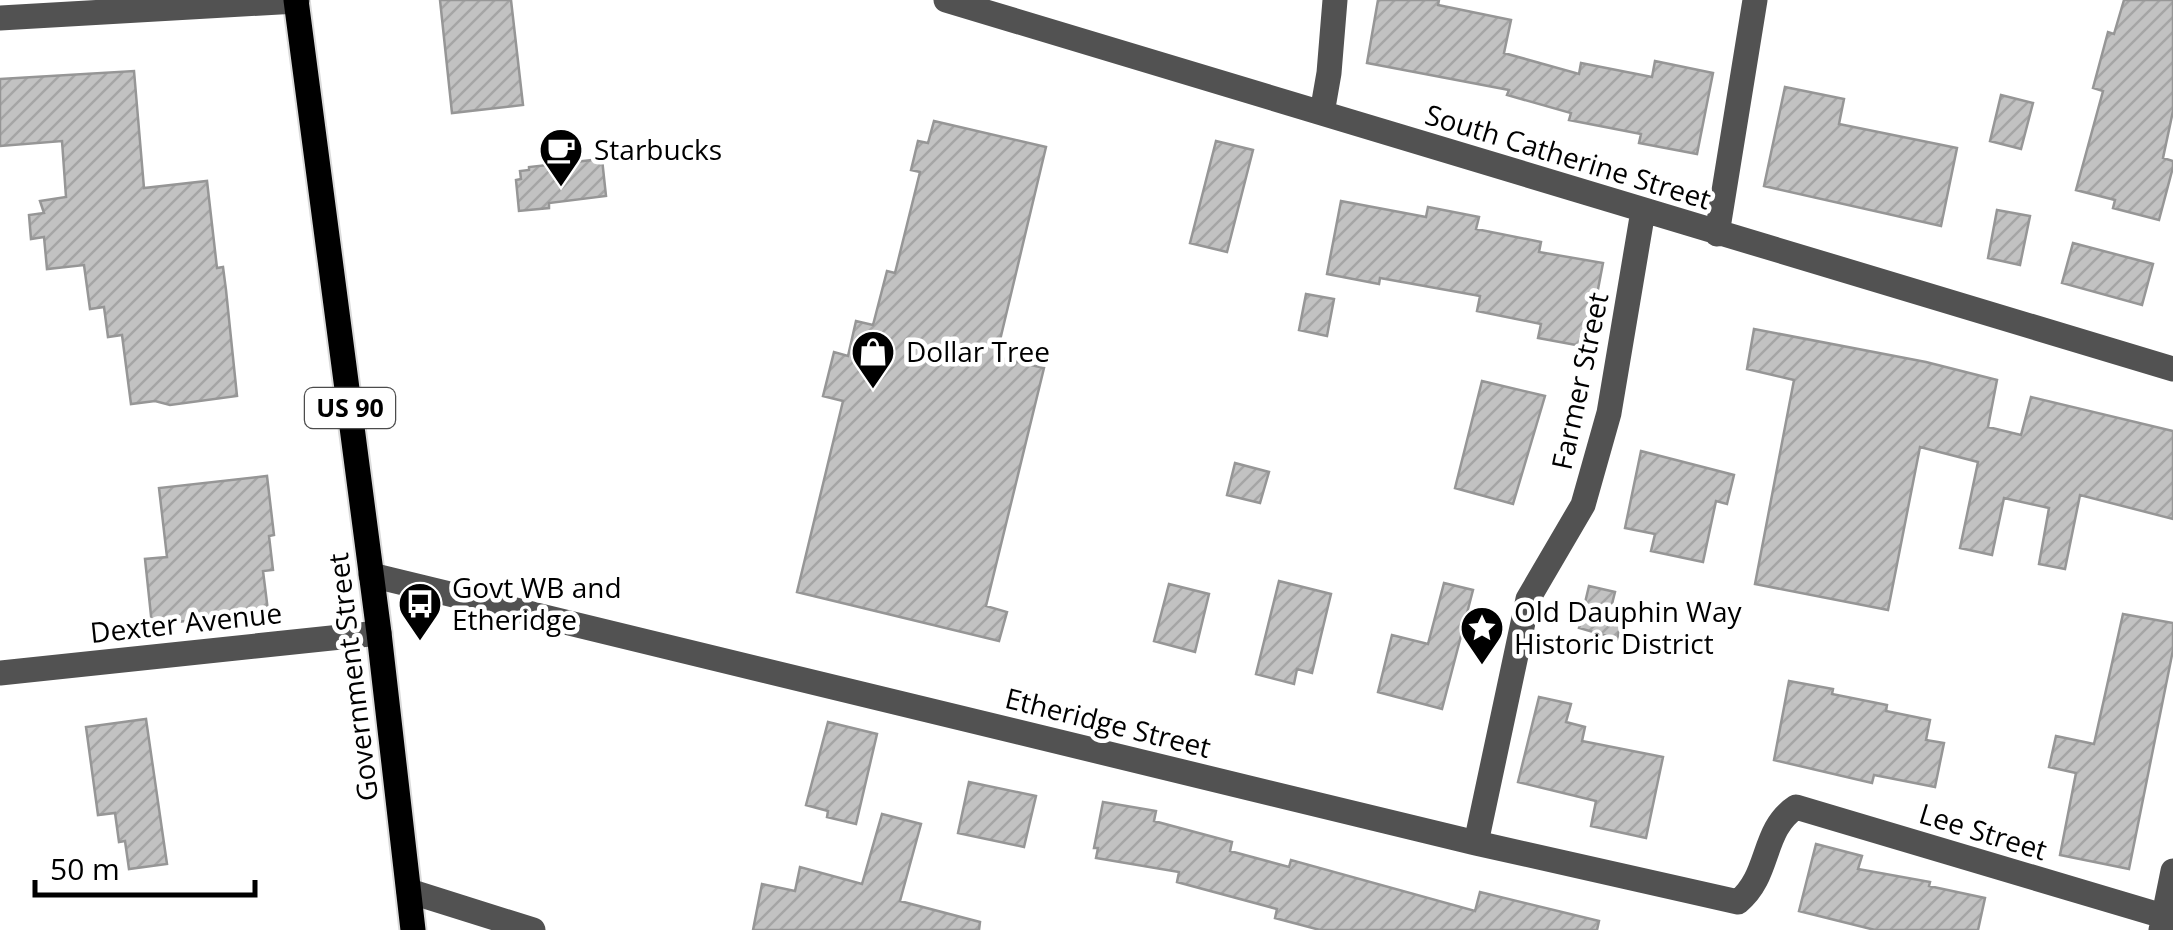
<svg xmlns="http://www.w3.org/2000/svg" width="2173" height="930" font-family="'Open Sans',sans-serif">
	<defs>
		<pattern id="building-hatch" width="6" height="6" patternUnits="userSpaceOnUse" patternTransform="scale(2.5)"><rect width="6" height="6" fill="#c2c2c2"/><path d="M-1 1l2-2M0 6l6-6M5 7l2-2" fill="none" stroke="#a5a5a5"/></pattern>
	</defs>
	<rect width="100%" height="100%" fill="#fff"/>
	<path fill="url(#building-hatch)" stroke="#969696" stroke-width="2.5" d="M440,0H511L523,105L452,113Z
		M1378,0H1439L1438,5L1511,20L1504,53L1579,74L1581,63L1652,77L1655,61L1713,73L1697,154L1639,143L1641,134L1569,120L1571,113L1507,95L1509,90L1367,63Z
		M2124,0H2173V111L2163,158L2173,161V167L2159,220L2113,208L2115,200L2076,190L2103,91L2093,88L2108,32L2114,34Z
		M134,71L144,188L207,181L217,268L223,267L226,290L237,396L170,405L155,401L131,404L122,335L108,337L104,307L90,309L84,265L47,269L44,237L31,239L29,215L44,213L40,201L66,197L62,141L0,146V79Z
		M1785,87L1844,99L1839,124L1957,148L1941,226L1764,186Z
		M2001,95L2033,103L2021,149L1990,141Z
		M934,121L1046,147L996,357L1044,368L986,606L1007,612L999,641L797,592L843,401L823,396L834,352L848,356L856,321L873,325L887,271L895,273L920,172L911,170L918,141L928,143Z
		M1216,141L1253,150L1227,252L1190,243Z
		M602,159L606,196L549,203V208L519,211L516,180L521,179L520,171L529,170V167Z
		M1341,201L1426,217L1428,207L1479,217L1476,229L1541,242L1539,252L1603,263L1587,347L1538,338L1541,324L1477,311L1480,296L1380,278L1379,284L1327,274Z
		M1997,210L2030,216L2020,265L1988,258Z
		M2073,243L2153,264L2142,305L2062,283Z
		M1306,294L1334,299L1327,336L1299,330Z
		M1754,329L1926,362L1997,380L1988,427L2021,435L2031,397L2173,431V519L2080,495L2065,569L2039,564L2049,508L2004,498L1992,555L1960,548L1978,462L1920,447L1888,610L1755,584L1794,380L1747,369Z
		M1482,381L1545,396L1513,504L1455,488Z
		M1641,451L1734,475L1727,504L1716,501L1703,562L1651,551L1655,534L1625,528Z
		M1235,463L1269,472L1260,503L1227,495Z
		M267,476L274,535L269,536L273,570L263,571L268,611L152,625L145,559L167,557L159,488Z
		M1279,581L1331,594L1312,673L1297,669L1294,684L1256,674Z
		M1444,583L1473,590L1442,709L1378,692L1392,635L1428,644Z
		M1169,584L1209,594L1195,652L1154,641Z
		M1589,586L1615,592L1612,604L1626,607L1617,639L1579,628Z
		M2123,614L2173,623V650L2129,869L2060,855L2076,773L2049,767L2056,736L2094,744Z
		M1789,681L1833,689L1832,694L1887,705L1886,711L1930,720L1926,740L1944,743L1935,787L1874,775L1872,783L1774,760Z
		M1539,697L1571,704L1566,722L1585,727L1582,741L1663,757L1646,838L1591,826L1596,801L1518,782Z
		M146,719L167,864L129,869L125,841L119,842L115,813L98,815L86,727Z
		M828,722L877,734L856,824L827,817L828,811L806,805Z
		M969,782L1036,796L1024,847L958,833Z
		M1103,802L1156,811L1154,821L1232,842L1230,851L1289,867L1291,860L1475,911L1480,892L1599,921L1597,930H1320L1275,918L1277,909L1177,882L1179,872L1096,858L1098,848H1094Z
		M882,814L921,824L900,901L980,922L979,930H753L762,884L795,891L800,867L862,884Z
		M1816,844L1862,856L1858,869L1930,882L1929,886L1985,898L1978,930H1875L1799,911Z"/>
	<g fill="none" stroke-linecap="round" stroke-linejoin="round">
		<defs>
			<path id="major" d="M296,0L379,633L413,930"/>
		</defs>
		<use href="#major" stroke="#dbdbdb" stroke-width="29"/>
		<path stroke="#525252" stroke-width="25" d="M946,0L2173,369
			M0,18L297,1
			M1322,113L1329,73L1335,0
			M1717,234L1755,0
			M371,575L1476,843L1738,902C1771,875 1761,830 1796,807L2173,919
			M0,673L379,633
			M1476,843L1528,599L1583,505L1609,413L1643,211
			M409,891L533,930
			M2161,930L2173,871"/>
		<use href="#major" stroke="#000" stroke-width="25"/>
	</g>
	<defs>
		<symbol id="cafe-pin" viewBox="-11 -11 22 30"><path d="M0 17L-7.5 6A9.5 9.5 0 1 1 7.5 6Z" fill="#000" stroke="#fff"/><path d="M-5.5-4.5H6V0H3Q3 3.5 0 3.5H-2.5Q-5.5 3.5-5.5 0ZM3-3.2v2h1.7v-2ZM-6 4.5H4V6H-6Z" fill="#fff"/></symbol>
		<symbol id="shop-pin" viewBox="-11 -11 22 30"><path d="M0 17L-7.5 6A9.5 9.5 0 1 1 7.5 6Z" fill="#000" stroke="#fff"/><path d="M-5-2.5h2.3a2.7 3.5 0 0 1 5.4 0H5L5.5 6h-11ZM-1.5-2.5h3a1.5 2.3 0 0 0-3 0Z" fill="#fff"/></symbol>
		<symbol id="bus-pin" viewBox="-11 -11 22 30"><path d="M0 17L-7.5 6A9.5 9.5 0 1 1 7.5 6Z" fill="#000" stroke="#fff"/><path d="M-5-6H5V4H4V6H2V4H-2V6H-4V4H-5ZM-3.5-4V0h7V-4ZM-3.5 1.2v1.5H-2V1.2ZM2 1.2v1.5H3.5V1.2Z" fill="#fff"/></symbol>
		<symbol id="sight-pin" viewBox="-11 -11 22 30"><path d="M0 17L-7.5 6A9.5 9.5 0 1 1 7.5 6Z" fill="#000" stroke="#fff"/><path d="M0-6L1.8-2.2L6-1.7L2.9 1.2L3.7 5.4L0 3.3L-3.7 5.4L-2.9 1.2L-6-1.7L-1.8-2.2Z" fill="#fff"/></symbol>
	</defs>
	<g fill-rule="evenodd">
		<use href="#cafe-pin" x="536" y="125" width="50" height="68"/>
		<use href="#shop-pin" x="848" y="327" width="50" height="68"/>
		<use href="#bus-pin" x="395" y="579" width="50" height="68"/>
		<use href="#sight-pin" x="1457" y="603" width="50" height="68"/>
	</g>
	<g text-anchor="middle" stroke-width="9" stroke-linejoin="round" paint-order="stroke">
		<rect fill="#fff" stroke="#4c4c4c" stroke-width="2.5" x="305" y="388" width="90" height="40" rx="8"/>
		<g font-size="25" font-weight="bold" fill="#000">
			<text x="350" y="417">US 90</text>
		</g>
		<g font-size="28" fill="#000" stroke="#fff" text-anchor="start">
			<text x="594" y="160">Starbucks</text>
			<text x="906" y="362">Dollar Tree</text>
			<text x="452" y="598">Govt WB and<tspan x="452" dy="32">Etheridge</tspan></text>
			<text x="1514" y="622">Old Dauphin Way<tspan x="1514" dy="32">Historic District</tspan></text>
		</g>
		<g font-size="28" fill="#000" stroke="#fff">
			<text transform="translate(1568 157) rotate(17)" y="10">South Catherine Street</text>
			<text transform="translate(1580 381) rotate(-78)" y="10">Farmer Street</text>
			<text transform="translate(186 623) rotate(-6)" y="10">Dexter Avenue</text>
			<text transform="translate(353 677) rotate(-97)" y="10">Government Street</text>
			<text transform="translate(1108 723) rotate(14)" y="10">Etheridge Street</text>
			<text transform="translate(1983 832) rotate(17)" y="10">Lee Street</text>
		</g>
	</g>
	<path d="M35 880v15h220v-15" fill="none" stroke="#000000" stroke-width="5"/>
	<text x="50" y="880" font-size="30" fill="#000000" stroke="#ffffff" stroke-width="8" paint-order="stroke">50 m</text>
</svg>
